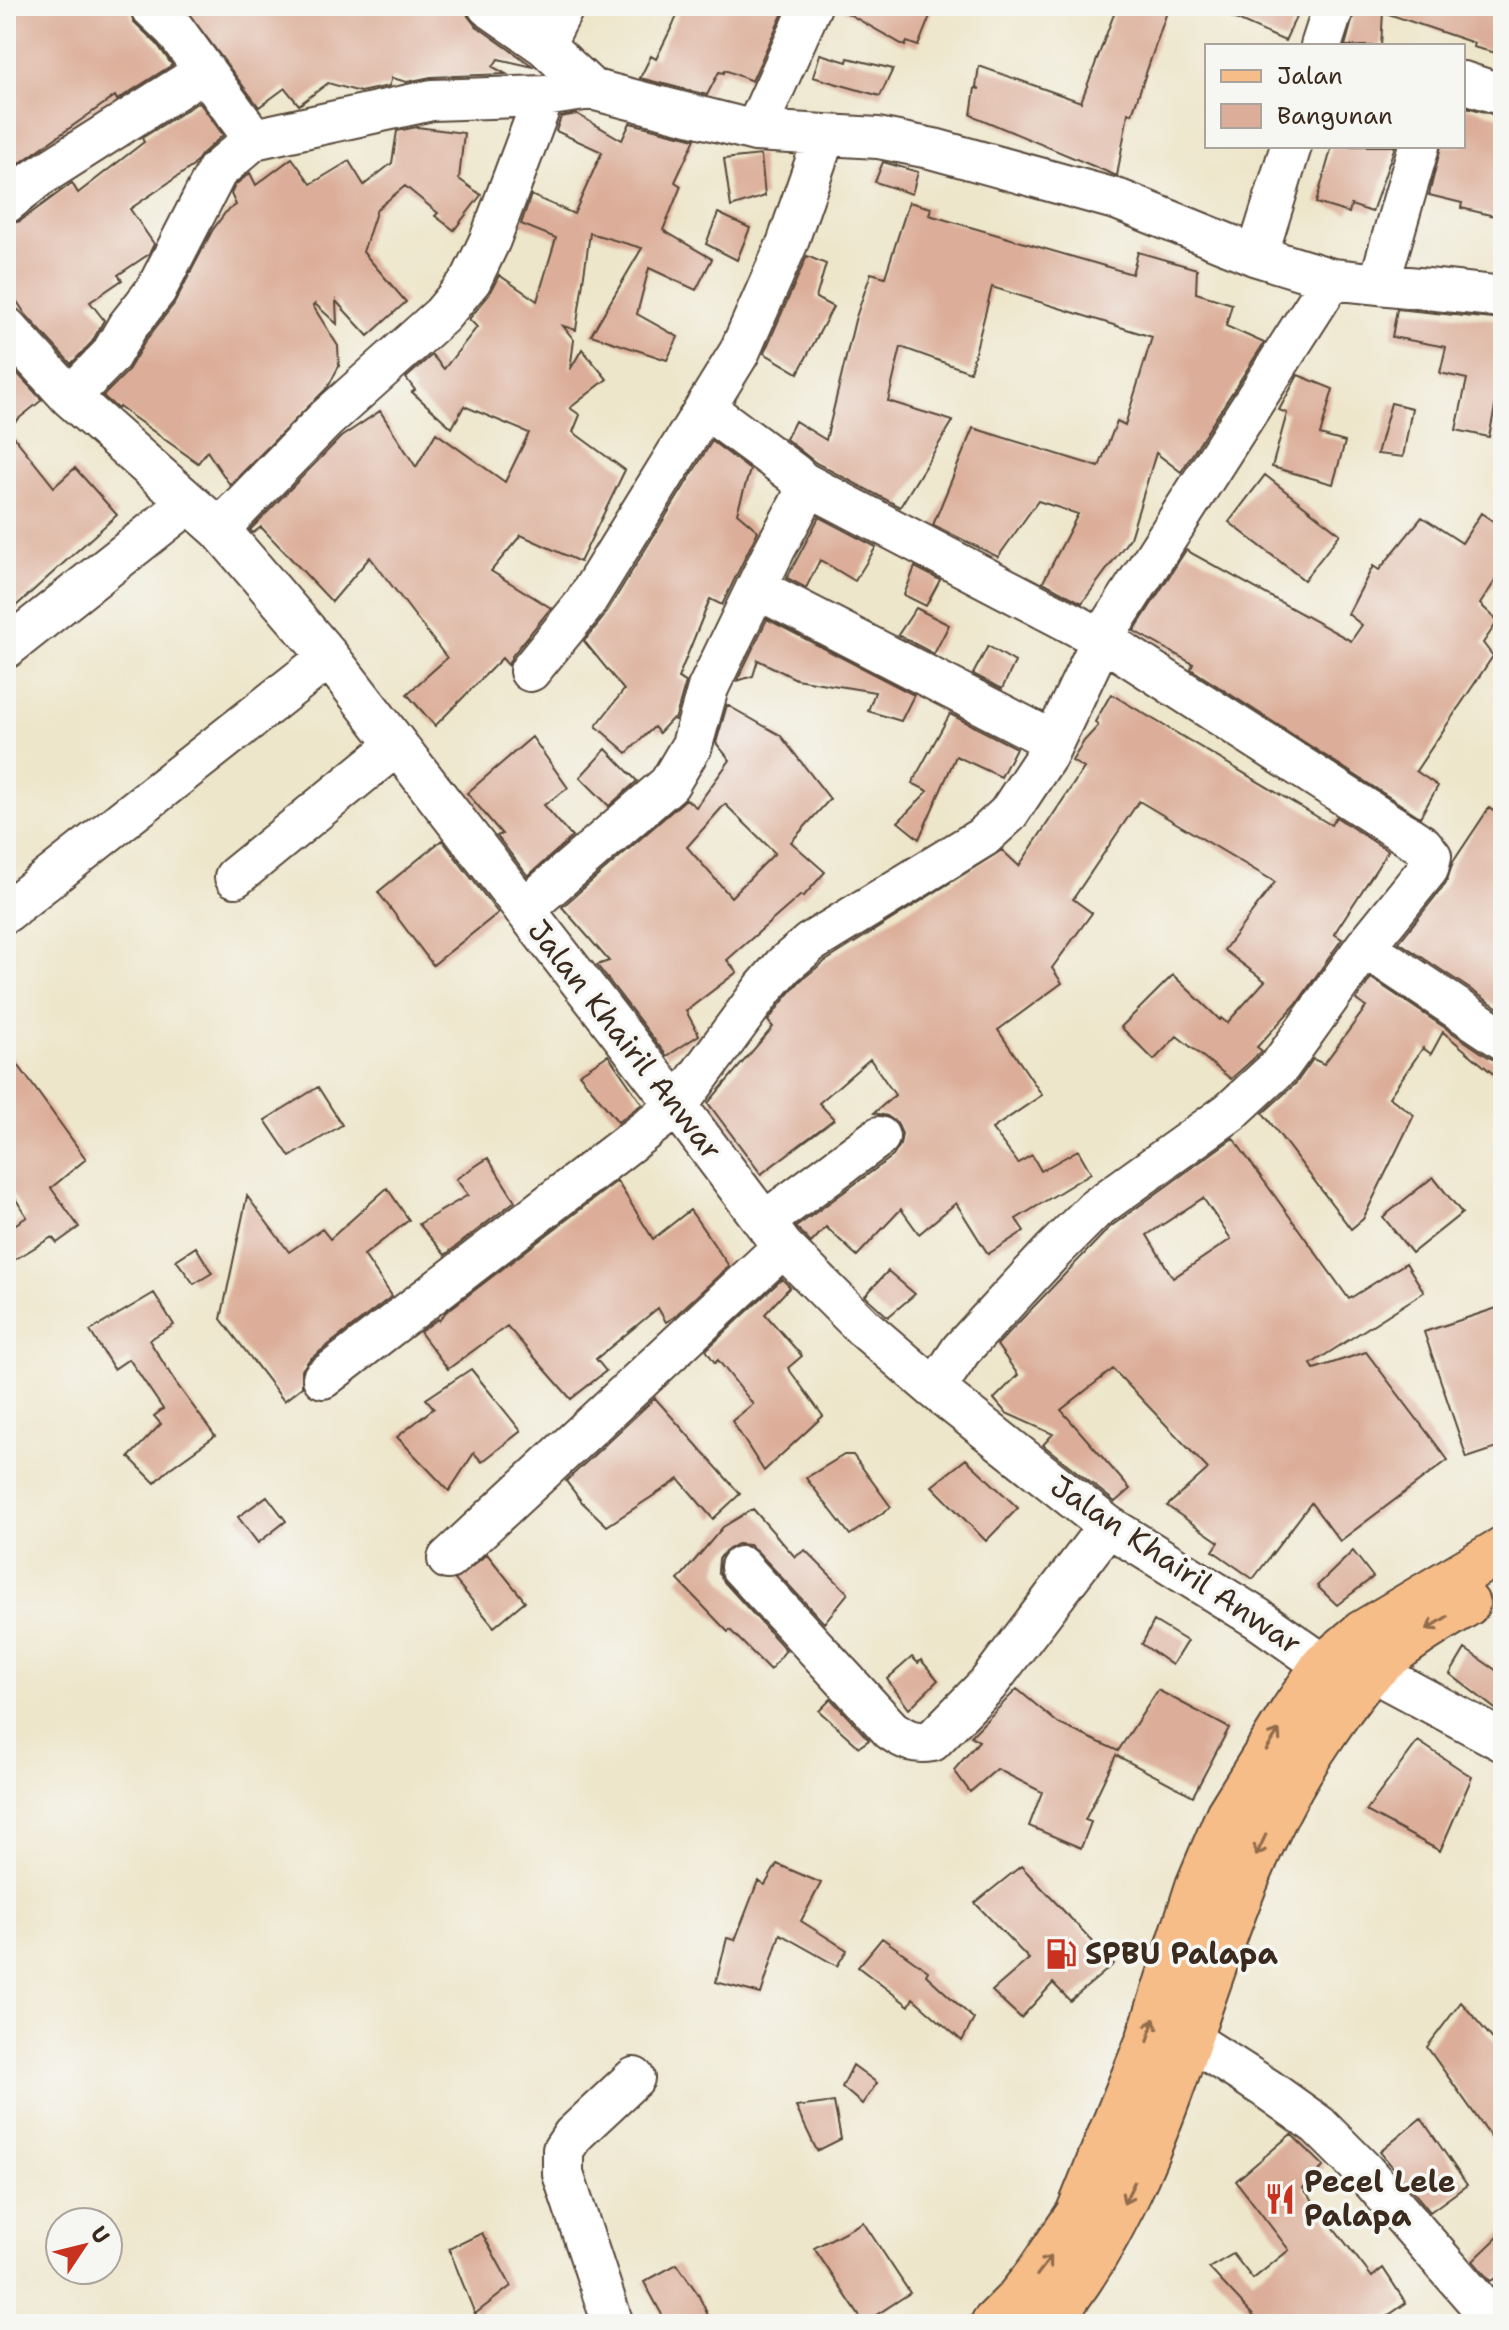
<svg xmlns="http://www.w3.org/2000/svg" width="1509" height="2330" font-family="'Shantell Sans',sans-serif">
	<rect width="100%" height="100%" fill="#f6f6f2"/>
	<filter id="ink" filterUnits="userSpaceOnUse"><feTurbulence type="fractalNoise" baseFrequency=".0125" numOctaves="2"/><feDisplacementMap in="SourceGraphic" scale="16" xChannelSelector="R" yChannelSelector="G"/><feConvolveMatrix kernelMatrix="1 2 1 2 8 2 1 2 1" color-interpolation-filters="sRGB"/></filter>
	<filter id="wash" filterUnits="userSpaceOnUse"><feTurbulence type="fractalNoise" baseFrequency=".006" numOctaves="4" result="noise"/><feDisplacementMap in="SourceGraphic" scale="32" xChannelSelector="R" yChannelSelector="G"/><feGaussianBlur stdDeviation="1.8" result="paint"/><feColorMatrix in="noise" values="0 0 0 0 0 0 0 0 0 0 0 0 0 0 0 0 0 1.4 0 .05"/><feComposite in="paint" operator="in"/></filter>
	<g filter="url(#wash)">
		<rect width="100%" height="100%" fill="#eee6cb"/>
		<g id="blocks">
			<path fill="#dcae99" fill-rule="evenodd" d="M6,6H128L134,22L157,44L172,65L117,100L115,96L6,173Z
				M183,6H465L468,16L475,25L534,67L498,59L493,67L506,74L431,77L407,82L392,78L389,86L360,92L328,83L299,105L285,88L259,107Z
				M682,6H786L752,81L725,70L724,73L719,72L707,95L640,78L651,56L656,59Z
				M835,6H934L918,46L907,42L905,46Z
				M1117,6H1169L1132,114L1128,113L1117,176L971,115L975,88L980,89L976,87L979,66L1081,102Z
				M1206,6H1301L1285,41Z
				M1356,6H1503V55L1473,47L1474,43L1383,12L1381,46H1345Z
				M820,54L847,62L848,58L893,69L880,96L813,77Z
				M199,102L223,135L202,154L193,166L130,209L154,244L149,254L118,275L122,280L90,302L104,320L92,342L71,364L26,315L6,285V225L20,221L72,183L78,193L144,142L142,138Z
				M1463,106L1503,117V218L1461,208L1462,203L1429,195L1441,146H1463Z
				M577,114L622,140L630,123L695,139L675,182L681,186L663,230L712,259L696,290L649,268L637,314L678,337L667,360L591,335L642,248L590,233L576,330L563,326L574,340L570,370L582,349L607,379L570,408L580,415L573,432L625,470L580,562L521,535L491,571L551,608L512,656L508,665L502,658L435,726L407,694L447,658L370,557L332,602L261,527L253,533L250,530L341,437L380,411L416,467L436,433L505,482L529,433L464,406L452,428L412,392L415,390L406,378L432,355L444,369L477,327L469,319L489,295L499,275L537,301L556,238L521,224L531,195L574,214L602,152L556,131L561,117Z
				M417,127L464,133L459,179L481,195L454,230L435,216L438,213L405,186L377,209L363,252L406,302L368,336L336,301L337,324L315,304L313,306L338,346L339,366L328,387L230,485L207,451L198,463L119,407L118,409L103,396L127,372L146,340L174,304L212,231L225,213L236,205L231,194L235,185L250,173L256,185L292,158L311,184L349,161L364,185L392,163L397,131Z
				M1332,146H1395L1372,212L1351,205L1349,213L1316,203Z
				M761,155L765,196L731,207L724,159Z
				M883,162L918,172L912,194L875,182Z
				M909,202L931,208L929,215L1132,274L1138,252L1197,269L1196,293L1232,304L1226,326L1264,343L1181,472L1156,453L1130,538L1082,603L1043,582L1078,514L1038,501L998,557L933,525L973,428L1099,467L1117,421L1125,425L1152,337L992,287L970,372L901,347L888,401L953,421L900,507L816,463L786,439L795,421L826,440L855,320L871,273L885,277Z
				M718,213L750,228L737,260L706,244Z
				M807,256L826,264L816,298L833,307L798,373L764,353Z
				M1397,309L1503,320V388L1499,387L1489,437L1456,430L1467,379L1440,373L1446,347L1392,337Z
				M6,361L42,400L7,428L54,487L75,468L117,515L6,615Z
				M1298,375L1333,389L1320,435L1345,442L1333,484L1272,467L1287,413L1279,410Z
				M1391,403L1412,408L1403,457L1377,454Z
				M712,441L750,470L737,513L758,531L722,605L710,599L678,678L686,682L675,720L672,719L659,733L654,727L627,753L596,726L624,690L584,641L603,618Z
				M1265,475L1340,534L1304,580L1229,522Z
				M1481,513L1503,528V569L1480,604L1498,621L1483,643L1493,656L1416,771L1438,786L1420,817L1191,669L1193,664L1134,631L1186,550L1351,641L1362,625L1348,614L1373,566L1379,570L1422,517L1462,543Z
				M819,517L876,547L855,581L820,560L806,588L787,578Z
				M915,567L940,580L926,606L904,595Z
				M916,608L949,625L934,654L898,635Z
				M767,619L914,695L901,721L868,711L875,692L796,679L758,660L753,676L737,681Z
				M988,646L1015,662L1002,689L973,674Z
				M1111,694L1331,825L1336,817L1388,851L1334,934L1342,939L1298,1002L1257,1047L1262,1051L1231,1079L1177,1036L1154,1060L1121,1027L1173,975L1220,1020L1221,1018L1227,1023L1265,981L1224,950L1275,882L1139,801L1073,899L1092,913L1052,968L1062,983L998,1030L1042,1095L992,1129L1018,1163L1032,1155L1041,1171L1078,1150L1091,1173L1016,1219L1024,1231L988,1254L956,1203L919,1234L901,1209L857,1256L826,1227L811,1243L796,1227L893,1156L900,1145L902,1134L897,1123L887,1116L874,1113L895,1095L870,1059L819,1103L834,1119L761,1174L708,1103L773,1027L768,1021L782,1002L800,981L824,962L1002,850L1019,866L1084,768L1072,761L1084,741L1098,726L1095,722Z
				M727,705L780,735L830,799L791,842L825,872L803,897L801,895L727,960L737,972L686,1011L699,1035L667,1056L597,965L609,961L562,907L686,799L696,807L730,760L716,743ZM725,804L775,853L731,897L687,847Z
				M950,714L1016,748L1001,777L956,756L919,839L898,822L928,791L912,783Z
				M532,737L568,788L544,805L572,837L528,876L497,836L502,834L467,793Z
				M606,749L637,781L609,806L580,777Z
				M1489,808L1503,818V1011L1399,942L1446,883L1453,862Z
				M442,840L498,913L433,965L378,892Z
				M1371,978L1490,1058L1503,1062V1082L1443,1032L1431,1054L1423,1048L1389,1097L1414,1115L1363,1219L1351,1229L1263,1113L1296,1083L1313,1059L1324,1064L1366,1007L1356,1000Z
				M6,1048L86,1159L51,1188L79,1227L57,1243L52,1237L6,1265V1230L27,1217L6,1184Z
				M608,1055L642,1104L618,1122L579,1074Z
				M318,1087L342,1125L290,1157L265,1120Z
				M1233,1138L1349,1299L1406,1263L1424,1292L1311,1364L1314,1369L1366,1352L1448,1460L1340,1541L1311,1503L1253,1579L1213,1551L1219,1542L1167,1506L1208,1469L1113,1369L1061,1410L1130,1489L1115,1502L1043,1445L1053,1434L1006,1413L994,1399L1018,1375L997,1345L1110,1227ZM1203,1198L1231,1239L1173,1278L1147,1235Z
				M488,1158L515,1201L445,1255L419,1224L468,1195L456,1179Z
				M1433,1177L1462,1213L1412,1253L1383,1217Z
				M617,1181L653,1239L690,1210L729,1266L674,1317L666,1322L658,1308L596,1359L606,1371L571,1399L507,1326L448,1369L420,1332L438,1319L439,1321L446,1312Z
				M387,1188L409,1220L364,1255L392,1296L309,1360L302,1370V1387L284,1401L221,1319L247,1196L289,1252L322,1229L330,1239Z
				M196,1247L212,1273L194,1284L176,1260Z
				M888,1271L915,1294L888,1317L865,1296Z
				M782,1279L790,1287L765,1314L802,1356L788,1368L823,1416L764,1471L732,1421L753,1404L718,1360L715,1363L706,1350Z
				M154,1293L174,1325L149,1340L176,1383L215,1436L169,1469L155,1483L129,1457L161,1424L154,1416L163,1409L129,1359L114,1369L90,1331Z
				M1503,1306V1446L1467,1458L1424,1332Z
				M471,1369L521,1431L482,1462L474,1453L449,1491L397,1437L434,1408L426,1399Z
				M655,1398L740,1494L713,1519L679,1479L607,1526L582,1502L566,1481Z
				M844,1455H853L891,1507L850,1535L806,1478Z
				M966,1459L1018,1508L986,1541L932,1486Z
				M267,1496L286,1521L258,1543L238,1517Z
				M753,1509L795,1557L805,1550L848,1593L824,1623L757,1551L749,1545L737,1544L725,1551L719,1559L718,1571L724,1582L786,1650L770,1670L730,1630L728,1632L678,1580L723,1527Z
				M1353,1551L1373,1577L1337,1605L1317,1586Z
				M487,1554L525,1601L494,1627L455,1580Z
				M1154,1621L1187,1641L1172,1665L1142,1644Z
				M1465,1649L1503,1675V1715L1450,1674Z
				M912,1657L918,1663L921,1660L938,1680L909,1709L887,1679Z
				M1017,1689L1059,1724L1118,1751L1158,1690L1229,1728L1193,1796L1116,1755L1085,1820L1091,1822L1081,1848L1029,1826L1042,1792L997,1769L970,1792L954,1770L979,1741L971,1736Z
				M831,1699L869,1740L859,1747L819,1711Z
				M1418,1741L1472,1777L1440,1851L1366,1811Z
				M777,1864L821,1883L801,1921L847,1950L837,1966L780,1934L761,1994L716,1982L727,1938L735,1940L758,1881L765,1885Z
				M1021,1866L1114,1964L1070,2001L1053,1983L1021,2018L992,1991L1029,1959L975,1903Z
				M882,1938L928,1971L926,1975L974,2019L962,2041L913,1998L909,2006L858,1967Z
				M1461,2002L1503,2051V2154L1427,2047Z
				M853,2065L877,2083L862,2104L842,2087Z
				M834,2102L841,2139L817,2151L796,2107Z
				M1421,2118L1467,2185L1430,2212L1380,2152Z
				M1291,2134L1324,2166L1303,2188L1372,2277L1383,2268L1406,2303L1376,2324H1261L1209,2268L1233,2254L1253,2279L1289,2250L1236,2181Z
				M863,2222L910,2293L864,2323L814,2248Z
				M1503,2232V2275L1490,2281L1473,2261Z
				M482,2233L511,2286L475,2314L449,2249Z
				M677,2264L698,2294L712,2324H667L644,2282Z"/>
		</g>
	</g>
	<g filter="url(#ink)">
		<use href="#blocks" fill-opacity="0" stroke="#564638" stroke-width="2"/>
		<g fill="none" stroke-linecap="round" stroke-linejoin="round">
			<defs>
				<path id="minor" d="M150,6L174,29L254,139
					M488,6L544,45L591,89L755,131L878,138L934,149L1119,200L1257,256L1332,279L1503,297
					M544,45L564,6
					M1321,46L1334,6
					M1463,82L1503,95
					M755,131L811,6
					M6,203L37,178L205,71
					M1257,256L1291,146
					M1379,284L1419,146
					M6,327L70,397L219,529L329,657L677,1106L783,1247L863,1327L935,1389L1108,1526L1257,1618L1324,1665
					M70,397L110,356L127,327L156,290L217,171L254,139L432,100L544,96L591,89
					M802,482L1102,639L1422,845L1431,856L1428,869L1365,947L1280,1066L1230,1112L1095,1209L1053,1251L961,1350L935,1389
					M219,529L325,420L442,315L471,280L490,240L544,96
					M756,588L1053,741
					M6,648L189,503
					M530,671L583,606L739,353L787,244L825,135
					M235,877L397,745
					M524,909L669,784L692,745L708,688L775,549L801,501L804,489L802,482L793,473L705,408
					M6,912L329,657
					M1365,947L1503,1039
					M764,1222L879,1137
					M323,1378L677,1106L764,988L784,965L810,943L983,837L1008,814L1047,755L1102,639L1332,279
					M448,1559L783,1247
					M741,1567L891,1730C905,1740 915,1744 932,1741L988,1684L1108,1526
					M1372,1671L1503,1741
					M1191,2040L1266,2088L1318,2125L1364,2171L1497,2324
					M613,2324L563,2174V2150L573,2135L634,2078"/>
				<path id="major" d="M993,2324L1016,2301L1036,2276L1078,2214L1148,2041L1198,1886L1228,1815L1292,1712L1324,1665L1362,1633L1503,1549
					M1047,2324C1188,2154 1197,1918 1321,1738C1336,1716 1353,1690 1372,1671C1400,1644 1434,1624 1467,1604"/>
			</defs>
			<use href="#minor" stroke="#564638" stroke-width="44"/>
			<use href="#major" stroke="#564638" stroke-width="48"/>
			<use href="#minor" stroke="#fff" stroke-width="40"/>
			<use href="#major" stroke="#f7bd88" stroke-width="44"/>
		</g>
		<defs><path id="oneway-shaft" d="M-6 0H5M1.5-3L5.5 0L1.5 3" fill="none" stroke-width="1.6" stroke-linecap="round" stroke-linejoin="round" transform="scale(2)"/></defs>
		<g stroke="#906c4e">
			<use href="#oneway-shaft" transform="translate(1437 1623) rotate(148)"/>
			<use href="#oneway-shaft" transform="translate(1273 1740) rotate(-57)"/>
			<use href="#oneway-shaft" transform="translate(1261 1845) rotate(115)"/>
			<use href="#oneway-shaft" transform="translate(1151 2030) rotate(-75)"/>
			<use href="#oneway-shaft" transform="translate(1129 2193) rotate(116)"/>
			<use href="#oneway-shaft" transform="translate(1044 2266) rotate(-53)"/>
		</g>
	</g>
	<defs>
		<symbol id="fuel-bare" viewBox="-9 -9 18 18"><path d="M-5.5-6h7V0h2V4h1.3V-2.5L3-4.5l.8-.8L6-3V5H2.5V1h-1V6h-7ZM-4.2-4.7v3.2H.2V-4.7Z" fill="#c8321e" stroke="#f6f6f2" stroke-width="2.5" paint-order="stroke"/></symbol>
		<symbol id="restaurant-bare" viewBox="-9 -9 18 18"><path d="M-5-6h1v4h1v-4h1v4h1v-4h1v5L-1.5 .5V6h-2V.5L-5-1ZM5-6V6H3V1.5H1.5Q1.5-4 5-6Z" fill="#c8321e" stroke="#f6f6f2" stroke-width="2.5" paint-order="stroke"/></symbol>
	</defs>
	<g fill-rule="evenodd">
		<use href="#fuel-bare" x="1039" y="1932" width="44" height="44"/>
		<use href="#restaurant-bare" x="1258" y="2177" width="44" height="44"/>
	</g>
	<g text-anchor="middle" stroke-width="7" stroke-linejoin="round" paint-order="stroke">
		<g font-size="30" fill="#3b2a1e" stroke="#f6f6f2">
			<text transform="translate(625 1040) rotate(52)" y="10">Jalan Khairil Anwar</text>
			<text transform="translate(1176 1565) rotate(34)" y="10">Jalan Khairil Anwar</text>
		</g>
		<g font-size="30" font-weight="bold" fill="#3b2a1e" stroke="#f6f6f2" text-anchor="start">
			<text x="1085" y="1964">SPBU Palapa</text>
			<text x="1304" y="2192">Pecel Lele<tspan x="1304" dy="34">Palapa</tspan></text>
		</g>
	</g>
	<rect width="1509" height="2330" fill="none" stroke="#f6f6f2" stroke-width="32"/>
	<rect x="1205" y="44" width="260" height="104" fill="#f6f6f2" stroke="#aba49d" stroke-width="2"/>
	<rect x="1221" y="70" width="40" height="12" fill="#f7bd88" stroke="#aba49d" stroke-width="2"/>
	<text x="1277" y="84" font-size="24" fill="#3b2a1e">Jalan</text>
	<rect x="1221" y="104" width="40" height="24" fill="#dcae99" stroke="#aba49d" stroke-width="2"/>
	<text x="1277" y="124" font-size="24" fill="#3b2a1e">Bangunan</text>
	<g transform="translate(84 2246) rotate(55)"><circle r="38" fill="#f6f6f2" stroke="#aba49d" stroke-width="2"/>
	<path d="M0-6L14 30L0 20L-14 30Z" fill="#c8321e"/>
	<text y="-12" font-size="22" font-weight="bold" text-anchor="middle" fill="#3b2a1e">U</text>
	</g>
</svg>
